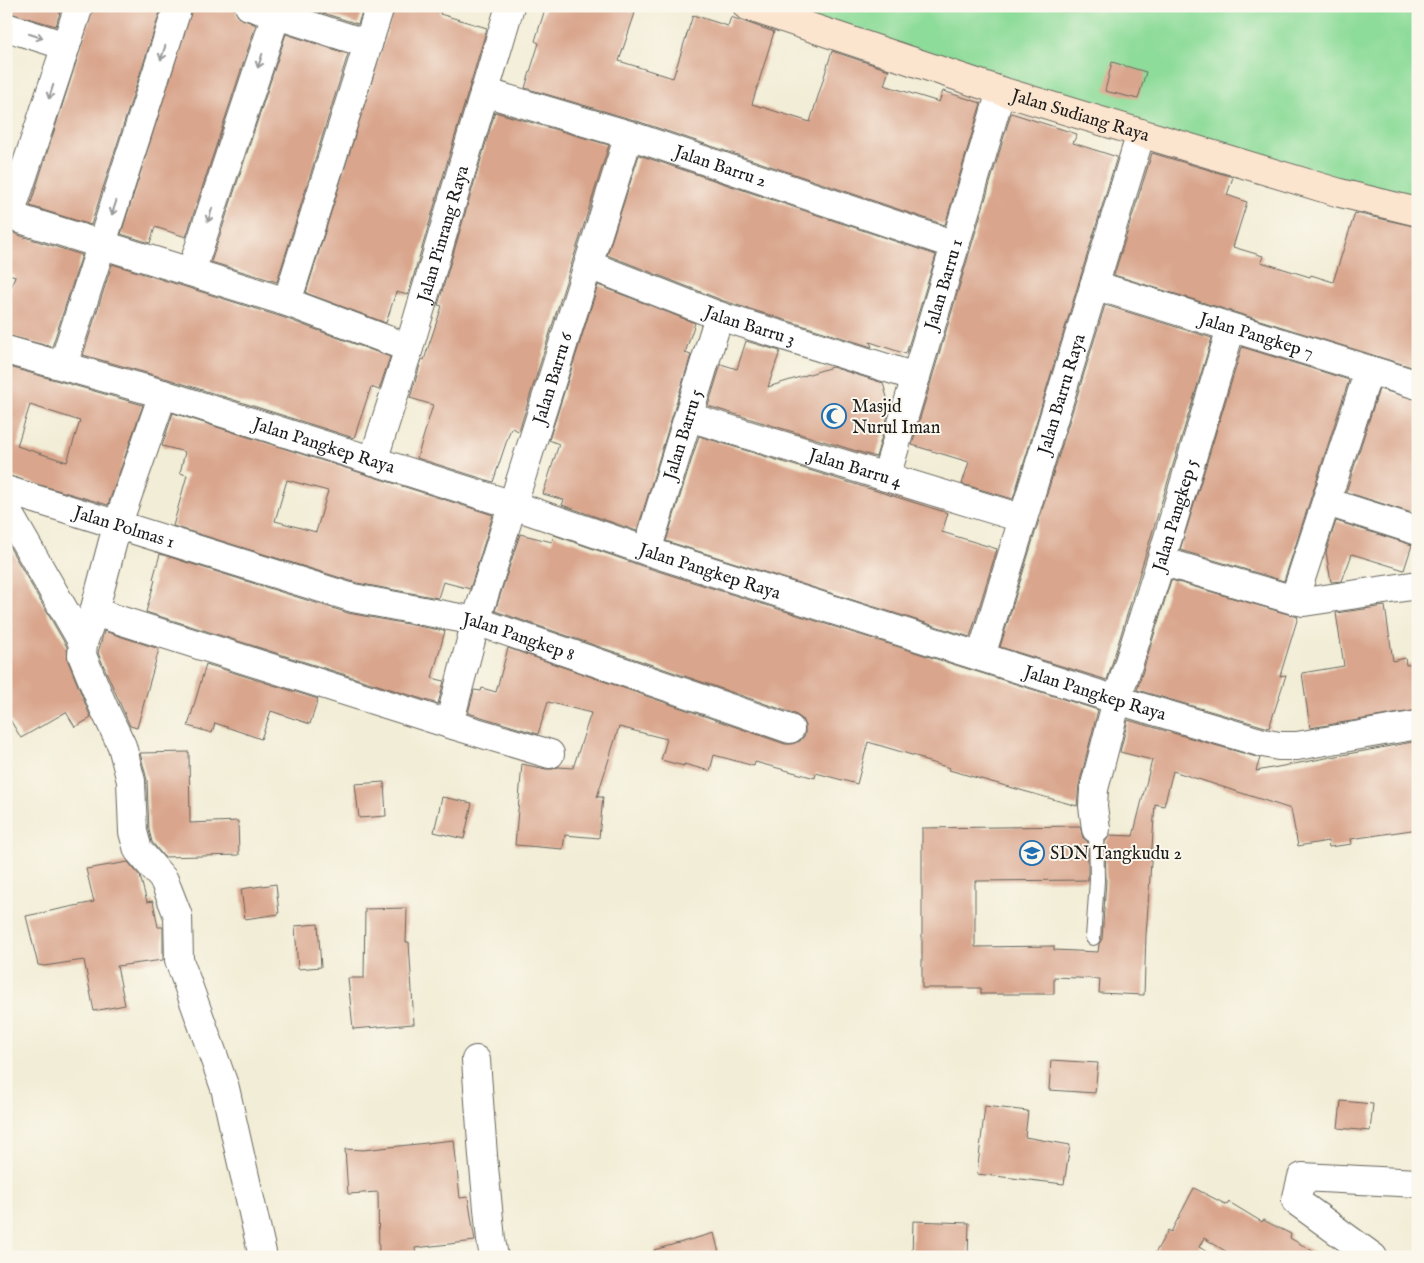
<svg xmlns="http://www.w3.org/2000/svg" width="1424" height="1263" font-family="'IM FELL English',serif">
	<rect width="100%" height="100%" fill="#fbf7ec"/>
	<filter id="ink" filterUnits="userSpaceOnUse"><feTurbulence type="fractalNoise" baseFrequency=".02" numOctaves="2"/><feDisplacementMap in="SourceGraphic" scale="10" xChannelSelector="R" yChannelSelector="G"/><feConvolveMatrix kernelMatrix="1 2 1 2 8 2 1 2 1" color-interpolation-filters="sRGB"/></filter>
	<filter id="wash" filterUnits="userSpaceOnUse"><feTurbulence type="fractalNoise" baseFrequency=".0096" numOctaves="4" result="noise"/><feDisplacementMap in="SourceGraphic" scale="20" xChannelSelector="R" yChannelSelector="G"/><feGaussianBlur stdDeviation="1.12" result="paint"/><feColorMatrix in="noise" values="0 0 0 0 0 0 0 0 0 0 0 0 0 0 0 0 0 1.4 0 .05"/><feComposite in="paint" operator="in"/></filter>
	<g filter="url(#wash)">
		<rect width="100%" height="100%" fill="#f2edd6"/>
		<path fill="#8edc9a" stroke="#557c5b" d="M747,6H1418V212Z"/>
		<g id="blocks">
			<path fill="#d9a58c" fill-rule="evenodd" d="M6,6H62L56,26L6,12Z
				M94,6H162L91,225L30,206Z
				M193,6H234L238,17L256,25L186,237L155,227L150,243L121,234Z
				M301,6H364L358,24Z
				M395,6H443L440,14L487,28L408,295L396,292L386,323L306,293Z
				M546,6H612L635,13L619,61L673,78L693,15L728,26L731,17L774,32L752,104L810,122L832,51L889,70L884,85L939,102L943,91L981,103L945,225L634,120L525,88L539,43L535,41Z
				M286,34L348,54L277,282L211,262Z
				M1112,62L1146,72L1138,99L1105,91Z
				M495,112L609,145L519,431L511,428L493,482L417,458L433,405L410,398L422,359L424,360L442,306L438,305Z
				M1011,113L1077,134L1073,143L1117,157L1013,499L962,484L969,462L912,445Z
				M1152,153L1233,177L1227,195L1247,202L1233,247L1263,256L1261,262L1310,277L1311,275L1333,282L1355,213L1418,227V369L1114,275Z
				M639,155L936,255L906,354L870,342L872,347L724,301L607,255Z
				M6,229L18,235L82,255L52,347L6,335V303L15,276L6,273Z
				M112,264L282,317L390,357L379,390L371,387L354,438L168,379L83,355Z
				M598,285L695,323L685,353L691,355L637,531L562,505L564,500L543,494L559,444L549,440Z
				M1105,305L1212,338L1107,680L1000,647Z
				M746,341L780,351L768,387L832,367L883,383L890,408L876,457L708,406L721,364L737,369Z
				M1242,347L1349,380L1284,581L1180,550Z
				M6,366L143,405L108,505L6,475ZM30,405L80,421L67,462L17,446Z
				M1379,389L1418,400V515L1346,492Z
				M173,413L493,515L470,589L443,582L438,598L357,583L173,526L187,475L180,473L185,452L162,446ZM287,480L328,491L316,532L275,521Z
				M699,436L948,513L942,532L997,549L970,637L666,541Z
				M1336,521L1412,545L1404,570L1352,554L1342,581L1331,582L1326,552Z
				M520,534L552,542L554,535L642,566L1098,710L1079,785L1077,806L949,770L950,768L922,760V758L868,742L857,784L816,773L815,778L755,762L754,766L714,755L710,771L684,764V766L661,760L667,739L619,727L597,797H603L599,838L565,835L563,849L515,845L522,764L546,769H553L558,767L573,768L591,713L548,702L538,734L468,713L474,690L481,691L482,688L496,692L508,648L785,744H792L800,741L805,735V726L802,719L795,714L495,611Z
				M6,541L67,647L68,661L91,718L75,727L66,712L21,738L6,713Z
				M160,554L348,613L445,631L432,678L444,681L438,704L146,612L155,580L153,579Z
				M1171,580L1298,617L1280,676L1286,675L1269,728L1137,690Z
				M1385,606L1393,661L1405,658L1406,665L1418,663V710L1310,728L1302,673L1344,666L1336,613Z
				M104,631L159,649L137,728L130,726L98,653Z
				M206,664L318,699L310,724L271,711L261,739L215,723L212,733L188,726Z
				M1128,720L1260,758L1256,771L1418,741V829L1351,839L1352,844L1329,847L1328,841L1298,846L1291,809L1173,771L1164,806L1155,804L1146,935L1144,995L1099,993L1100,979L1054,977V994H981V988H922V828L1080,826L1083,838L1088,842V880L975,881V947L1054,946V950L1098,952L1099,944L1102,939L1106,881L1105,842L1110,835L1133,836L1152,760L1120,752Z
				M189,752L190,823L238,821L239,855L164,857L152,842L149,830L147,780L140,753Z
				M384,782L386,816L359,818L355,784Z
				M442,797L472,803L464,839L434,832Z
				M128,862L140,876L147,902L153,901L158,927H163V960L117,966L125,1005L94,1011L84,960L44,966L38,965L26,916L94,902L86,869Z
				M276,884L279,914L245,919L241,889Z
				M407,908L406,942H409L414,1024L353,1029L348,978H364L365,909Z
				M318,924L321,967L298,969L295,926Z
				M1051,1060L1098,1063L1095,1093L1049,1090Z
				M1341,1101L1373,1104L1370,1131L1338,1128Z
				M985,1106L1028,1111L1025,1137L1070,1145L1064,1184L977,1174Z
				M454,1140L460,1198L468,1197L475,1241L415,1248L416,1257H379L378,1192L348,1194L345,1149L363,1150Z
				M1194,1188L1227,1205L1229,1202L1262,1222L1263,1220L1291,1234L1290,1238L1323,1257H1235L1204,1238L1199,1247L1215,1257H1153L1168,1230L1171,1232Z
				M913,1221L969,1223L968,1257H912Z
				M714,1233L720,1257H655L654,1250Z"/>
		</g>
	</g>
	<g filter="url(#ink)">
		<use href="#blocks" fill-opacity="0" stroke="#67655d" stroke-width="1"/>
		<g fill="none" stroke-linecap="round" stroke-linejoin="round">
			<defs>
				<path id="lane" d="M1093,938L1097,880L1096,829"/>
				<g id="street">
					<path d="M249,6L368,44"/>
					<path d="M6,27L66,46"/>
					<path id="s1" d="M484,92L629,135L955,245"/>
					<path d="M6,204L15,216L23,220L287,302L409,348"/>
					<path d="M11,212L79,6"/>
					<path id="s2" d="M589,265L719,316L916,377"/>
					<path d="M191,272L276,15"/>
					<path id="s3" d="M1094,285L1418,385"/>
					<path d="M287,302L380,6"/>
					<path id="s4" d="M6,350L163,394L513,505L647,551L1117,700L1263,743L1279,746H1297L1418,725"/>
					<path d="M63,365L178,6"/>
					<path d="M163,394L117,526L94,612L83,643L82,655L103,706L122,746L131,781L133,832L138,850L164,880L178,916L179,960L225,1088L263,1257"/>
					<path id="s5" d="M689,417L1021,518"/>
					<path id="s6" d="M373,461L409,348L510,6"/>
					<path id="s7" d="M886,477L1001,91"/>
					<path id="s8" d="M6,490L353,598L476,621L790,729"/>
					<path d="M1327,502L1418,531"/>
					<path d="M6,509L83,643"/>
					<path id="s9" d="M647,551L719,316"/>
					<path d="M1161,561L1294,600L1304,602L1418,585"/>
					<path d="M1294,600L1369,370"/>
					<path d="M94,612L449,724L550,754"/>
					<path id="s10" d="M981,656L1141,133"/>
					<path id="s11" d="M449,724L476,621L629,135"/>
					<path id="s12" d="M1096,829L1093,806L1094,789L1117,700L1161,561L1231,328"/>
					<path d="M476,1060L483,1156L491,1240L494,1257"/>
					<path d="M1373,1257L1296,1201L1302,1177L1418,1183"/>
				</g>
				<g id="secondary">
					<path id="s13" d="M747,6L1001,91L1340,193L1418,212"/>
				</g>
			</defs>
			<use href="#lane" stroke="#67655d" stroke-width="16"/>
			<use href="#street" stroke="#67655d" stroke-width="30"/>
			<use href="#secondary" stroke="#67655d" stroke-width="30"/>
			<use href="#lane" stroke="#fff" stroke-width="14"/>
			<use href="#street" stroke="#fff" stroke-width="28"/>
			<use href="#secondary" stroke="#fbe5cf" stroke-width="28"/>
		</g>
		<defs><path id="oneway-shaft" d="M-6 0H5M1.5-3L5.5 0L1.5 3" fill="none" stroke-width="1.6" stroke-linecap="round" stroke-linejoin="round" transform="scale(1.25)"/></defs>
		<g stroke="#999">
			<use href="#oneway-shaft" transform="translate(36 36) rotate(18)"/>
			<use href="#oneway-shaft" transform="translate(163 53) rotate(108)"/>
			<use href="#oneway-shaft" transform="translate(260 61) rotate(108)"/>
			<use href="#oneway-shaft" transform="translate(51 92) rotate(108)"/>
			<use href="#oneway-shaft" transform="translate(114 208) rotate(108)"/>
			<use href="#oneway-shaft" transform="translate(210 215) rotate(108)"/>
		</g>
	</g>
	<defs>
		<symbol id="mosque-ring" viewBox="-11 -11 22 22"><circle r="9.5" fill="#fbf7ec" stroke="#1f6fb2" stroke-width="1.5"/><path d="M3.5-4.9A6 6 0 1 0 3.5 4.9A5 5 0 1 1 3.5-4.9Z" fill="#1f6fb2"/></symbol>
		<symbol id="school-ring" viewBox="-11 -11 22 22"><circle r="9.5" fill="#fbf7ec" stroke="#1f6fb2" stroke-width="1.5"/><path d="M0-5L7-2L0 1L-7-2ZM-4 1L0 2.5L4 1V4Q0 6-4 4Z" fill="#1f6fb2"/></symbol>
	</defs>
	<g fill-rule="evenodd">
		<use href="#mosque-ring" x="820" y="402" width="28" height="28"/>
		<use href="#school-ring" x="1018" y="839" width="28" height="28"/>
	</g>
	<g text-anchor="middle" stroke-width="4" stroke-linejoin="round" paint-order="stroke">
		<g font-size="18" fill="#1c1c1c" stroke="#fbf7ec">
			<text dy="6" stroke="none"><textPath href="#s13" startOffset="351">Jalan Sudiang Raya</textPath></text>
			<text dy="6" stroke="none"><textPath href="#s1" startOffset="248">Jalan Barru 2</textPath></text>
			<text dy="6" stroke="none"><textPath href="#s6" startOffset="238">Jalan Pinrang Raya</textPath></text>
			<text dy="6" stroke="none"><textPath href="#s7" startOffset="201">Jalan Barru 1</textPath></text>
			<text dy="6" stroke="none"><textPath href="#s2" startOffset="172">Jalan Barru 3</textPath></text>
			<text dy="6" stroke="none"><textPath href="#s3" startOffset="170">Jalan Pangkep 7</textPath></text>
			<text dy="6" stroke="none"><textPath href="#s11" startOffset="361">Jalan Barru 6</textPath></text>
			<text dy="6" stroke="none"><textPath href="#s10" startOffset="274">Jalan Barru Raya</textPath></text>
			<text dy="6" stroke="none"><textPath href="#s9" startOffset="122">Jalan Barru 5</textPath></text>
			<text dy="6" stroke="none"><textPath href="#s4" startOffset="332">Jalan Pangkep Raya</textPath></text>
			<text dy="6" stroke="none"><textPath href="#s5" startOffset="174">Jalan Barru 4</textPath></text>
			<text dy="6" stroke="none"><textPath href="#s12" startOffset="326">Jalan Pangkep 5</textPath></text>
			<text dy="6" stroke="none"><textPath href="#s8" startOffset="124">Jalan Polmas 1</textPath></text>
			<text dy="6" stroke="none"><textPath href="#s4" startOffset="738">Jalan Pangkep Raya</textPath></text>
			<text dy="6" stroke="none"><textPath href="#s8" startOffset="534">Jalan Pangkep 8</textPath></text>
			<text dy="6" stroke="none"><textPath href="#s4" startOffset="1142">Jalan Pangkep Raya</textPath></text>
		</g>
		<g font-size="18" fill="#1c1c1c" stroke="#fbf7ec" text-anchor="start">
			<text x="852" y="412">Masjid<tspan x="852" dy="21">Nurul Iman</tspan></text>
			<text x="1050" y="859">SDN Tangkudu 2</text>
		</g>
	</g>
	<rect width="1424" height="1263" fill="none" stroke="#fbf7ec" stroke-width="25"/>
</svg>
